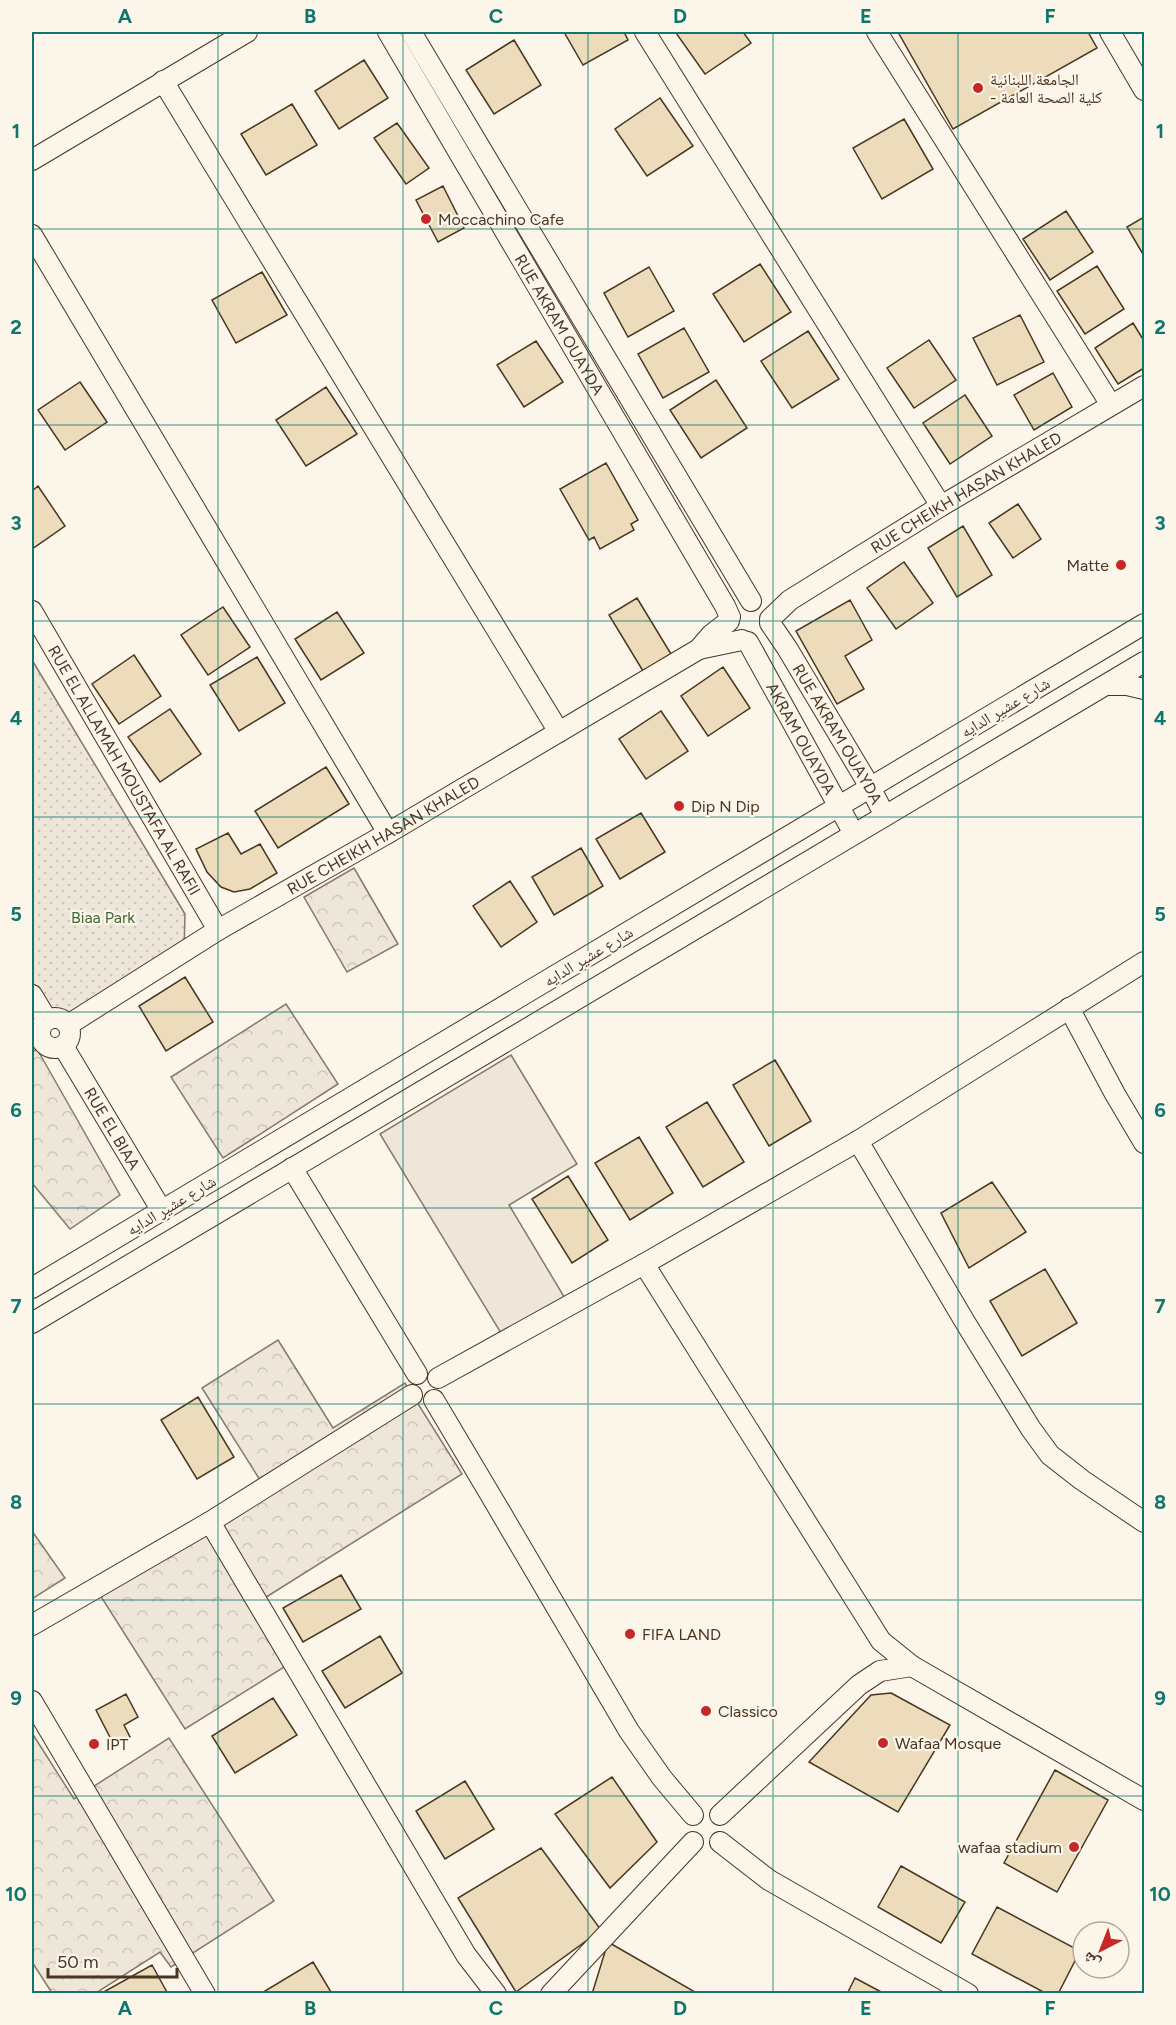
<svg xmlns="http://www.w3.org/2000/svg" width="1176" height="2025" font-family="Figtree,'Noto Naskh Arabic',sans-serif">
	<defs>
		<pattern id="forest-crowns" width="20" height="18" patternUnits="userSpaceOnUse" patternTransform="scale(1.5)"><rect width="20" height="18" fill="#ede6d9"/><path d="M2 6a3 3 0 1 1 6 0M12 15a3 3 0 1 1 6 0" fill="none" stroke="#cdc6ba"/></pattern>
		<pattern id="park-dots" width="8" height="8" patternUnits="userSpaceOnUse" patternTransform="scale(1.5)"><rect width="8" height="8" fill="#ede6d9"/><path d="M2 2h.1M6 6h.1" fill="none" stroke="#cdc6ba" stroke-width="1.8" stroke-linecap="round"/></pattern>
	</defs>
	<rect width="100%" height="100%" fill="#fbf6e9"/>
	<path fill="#ede6d9" stroke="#887966" stroke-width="1.5" d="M511,1055L577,1164L509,1205L566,1300L504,1338L380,1134Z"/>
	<path fill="url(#forest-crowns)" stroke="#887966" stroke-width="1.5" d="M354,868L398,944L347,972L304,897Z
		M286,1004L338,1084L223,1158L171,1077Z
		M37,1049L120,1195L70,1229L32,1183V1052Z
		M278,1340L333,1428L405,1383L462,1474L252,1606L289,1664L185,1729L93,1584L260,1480L202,1388Z
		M32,1531L65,1578L32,1599Z
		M32,1733L74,1799L169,1738L274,1901L171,1967L160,1952L96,1993H52L32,1962Z"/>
	<path fill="url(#park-dots)" stroke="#887966" stroke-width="1.5" d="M32,660L185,914L184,951L84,1017L48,1009L32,981Z"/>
	<path fill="#ecdcbc" stroke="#4a3520" stroke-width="1.5" d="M564,32H624L628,40L583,65Z
		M679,32H743L751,43L705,74L676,33Z
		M898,32H1088L1097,48L953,129Z
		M514,40L541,85L494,114L466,70Z
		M364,60L388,98L339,129L315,91Z
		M660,98L693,146L647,176L615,129Z
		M292,104L317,145L266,175L241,134Z
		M904,119L933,169L882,199L853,148Z
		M397,123L429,168L406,184L374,138Z
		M443,186L464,228L438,242L416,200Z
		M1066,211L1093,252L1050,280L1023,239Z
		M1144,217V256L1127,227Z
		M760,264L791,312L744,342L713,294Z
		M1097,266L1124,309L1085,334L1057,291Z
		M649,267L674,311L628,337L604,293Z
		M262,272L287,315L236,343L212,300Z
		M1020,315L1044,362L997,385L973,338Z
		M1133,323L1144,341V368L1118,384L1095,348Z
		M684,328L709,372L663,398L638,354Z
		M808,331L839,379L792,408L761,361Z
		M929,340L956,380L914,408L887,368Z
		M536,341L563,382L524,407L497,365Z
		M1053,373L1072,407L1034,430L1014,395Z
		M716,380L747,428L701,458L670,410Z
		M80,382L107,422L65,450L38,410Z
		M326,387L357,434L306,466L276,420Z
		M965,395L992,436L950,464L923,423Z
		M606,463L638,520L631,524L634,530L600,549L594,537L589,540L560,489Z
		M38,486L65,526L32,549V491Z
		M1018,504L1041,539L1013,558L989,523Z
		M963,526L992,575L957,597L928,548Z
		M904,562L933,603L896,629L867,588Z
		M637,598L671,654L643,671L609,615Z
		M850,600L872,640L845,656L864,689L837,704L796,631Z
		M223,607L250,647L208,675L181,635Z
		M337,612L364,653L321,680L295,639Z
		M134,655L161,696L119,724L92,684Z
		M257,657L285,703L239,731L210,685Z
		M723,667L750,708L708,736L681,696Z
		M170,709L201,754L160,782L128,737Z
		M661,711L688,751L646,779L619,739Z
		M326,767L349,804L278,848L255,811Z
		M641,813L665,852L620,879L596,839Z
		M228,833L241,854L260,844L277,873L250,889L234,892L221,887L207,872L196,849Z
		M581,848L603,886L554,915L532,877Z
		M510,881L537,922L501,947L473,906Z
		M185,977L213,1022L166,1051L139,1006Z
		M775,1060L811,1121L769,1146L733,1085Z
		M707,1102L744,1162L703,1187L666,1127Z
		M639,1137L673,1193L630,1220L595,1163Z
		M568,1176L608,1240L572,1263L532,1199Z
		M992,1182L1026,1232L969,1268L941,1213Z
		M1045,1269L1077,1323L1022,1356L990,1301Z
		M198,1397L234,1457L197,1479L161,1420Z
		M341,1575L361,1609L303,1642L283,1608Z
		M380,1636L402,1673L345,1708L322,1671Z
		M891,1693L950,1725L898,1812L809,1762L871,1695Z
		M126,1694L138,1717L124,1725L130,1737L114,1745L96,1710Z
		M273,1698L297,1735L235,1773L212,1736Z
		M1055,1770L1108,1800L1057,1892L1004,1863Z
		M612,1777L657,1842L610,1888L555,1814Z
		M465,1781L494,1829L445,1859L416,1811Z
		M541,1848L601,1930L516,1992L458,1898Z
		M901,1866L965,1902L941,1943L878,1907Z
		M997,1907L1080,1951L1058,1994H1047L972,1954Z
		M608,1942L695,1992L694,1994H592Z
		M313,1962L331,1992L330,1994H260Z
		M152,1965L168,1994H100Z
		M855,1978L885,1994H847Z"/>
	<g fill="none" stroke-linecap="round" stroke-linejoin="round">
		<defs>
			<g id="minor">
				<path id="s1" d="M388,32L725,606L730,617"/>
				<path d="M411,32L751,601"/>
				<path d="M645,32L941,506"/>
				<path d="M877,32L1111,405"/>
				<path d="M1110,32L1144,90"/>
				<path d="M163,81L559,732"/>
				<path d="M32,160L247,32"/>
				<path d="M32,235L388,833"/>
				<path id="s2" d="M32,611L218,930"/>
				<path id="s3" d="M770,619L790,600L941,506L1144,386"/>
				<path id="s4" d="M770,623L787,648L870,787L885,816"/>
				<path id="s5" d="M748,642L854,834"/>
				<path d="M699,649L742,640"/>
				<path d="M1106,685H1127L1144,689"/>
				<path d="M32,995L47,1020"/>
				<path d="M1069,1008L1115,1094L1144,1143"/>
				<circle cx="55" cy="1033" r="15"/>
				<path id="s6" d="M68,1025L218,930L388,833L699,649L711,635L729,621"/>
				<path id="s7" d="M63,1046L162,1211"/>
				<path d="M858,1141L965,1322L1031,1429L1050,1455L1082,1480L1144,1522"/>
				<path d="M292,1168L417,1374"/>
				<path d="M644,1264L881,1641L912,1666L1144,1800"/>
				<path d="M32,1288L1144,624"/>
				<path d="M32,1323L1144,662"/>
				<path d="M438,1378L644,1264L858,1141L1144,962"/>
				<path d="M434,1400L494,1501L629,1731L662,1778L693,1815"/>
				<path d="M210,1522L450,1928L466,1955L496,1994"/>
				<path d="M32,1625L210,1522L412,1395"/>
				<path d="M32,1701L205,1994"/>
				<path d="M720,1815L859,1685L880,1671L912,1666"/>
				<path d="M720,1842L769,1880L968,1994"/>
				<path d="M551,1994L693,1842"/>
			</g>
		</defs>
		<use href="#minor" stroke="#4a3520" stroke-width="22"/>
		<use href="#minor" stroke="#fbf6e9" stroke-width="20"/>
	</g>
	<path fill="none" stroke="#0f766e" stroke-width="1.5" stroke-opacity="0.55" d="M218,32V1994M403,32V1994M588,32V1994M773,32V1994M958,32V1994M32,229H1144M32,425H1144M32,621H1144M32,817H1144M32,1012H1144M32,1208H1144M32,1404H1144M32,1600H1144M32,1796H1144"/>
	<g fill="#c62828" stroke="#fbf6e9" stroke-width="2">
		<circle cx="978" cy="88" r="6"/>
		<circle cx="426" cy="219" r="6"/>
		<circle cx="1121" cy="565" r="6"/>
		<circle cx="679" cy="806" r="6"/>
		<circle cx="630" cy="1634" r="6"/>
		<circle cx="706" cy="1711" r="6"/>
		<circle cx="883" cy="1743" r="6"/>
		<circle cx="94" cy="1744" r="6"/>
		<circle cx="1074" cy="1847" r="6"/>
	</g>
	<g text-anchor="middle" stroke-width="4.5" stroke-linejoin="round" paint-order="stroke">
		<g font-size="16" fill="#4a3520" stroke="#fbf6e9" text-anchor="start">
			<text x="990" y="85">الجامعة اللبنانية<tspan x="990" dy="18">- كلية الصحة العامة</tspan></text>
			<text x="438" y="225">Moccachino Cafe</text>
			<text x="1109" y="571" text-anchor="end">Matte</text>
			<text x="691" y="812">Dip N Dip</text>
			<text x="642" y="1640">FIFA LAND</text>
			<text x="718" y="1717">Classico</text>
			<text x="895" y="1749">Wafaa Mosque</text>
			<text x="106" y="1750">IPT</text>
			<text x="1062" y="1853" text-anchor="end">wafaa stadium</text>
		</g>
		<g font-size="16" fill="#4a3520" stroke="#fbf6e9">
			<text dy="6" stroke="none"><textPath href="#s1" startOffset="339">RUE AKRAM OUAYDA</textPath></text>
			<text dy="6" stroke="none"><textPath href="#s3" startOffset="234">RUE CHEIKH HASAN KHALED</textPath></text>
			<text transform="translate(1005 707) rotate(-31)" y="6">شارع عشير الدايه</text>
			<text dy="6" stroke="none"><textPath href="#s4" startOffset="130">RUE AKRAM OUAYDA</textPath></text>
			<text dy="6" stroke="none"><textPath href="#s5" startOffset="110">AKRAM OUAYDA</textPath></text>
			<text dy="6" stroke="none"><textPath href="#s2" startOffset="184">RUE EL ALLAMAH MOUSTAFA AL RAFII</textPath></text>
			<text dy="6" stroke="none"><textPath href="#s6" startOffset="368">RUE CHEIKH HASAN KHALED</textPath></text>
			<text transform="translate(588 956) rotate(-31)" y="6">شارع عشير الدايه</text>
			<text dy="6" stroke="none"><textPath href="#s7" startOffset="96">RUE EL BIAA</textPath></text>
			<text transform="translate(171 1205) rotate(-31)" y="6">شارع عشير الدايه</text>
		</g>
		<g font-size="16" fill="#436837" stroke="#fbf6e9">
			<text x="103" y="923">Biaa Park</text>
		</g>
	</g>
	<rect width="1176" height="2025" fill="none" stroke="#fbf6e9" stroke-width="66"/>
	<g transform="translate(1101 1950) rotate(222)"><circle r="28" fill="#fbf6e9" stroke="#b4a999" stroke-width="1.5"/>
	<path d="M0-4.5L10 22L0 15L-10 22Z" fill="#c62828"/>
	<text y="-9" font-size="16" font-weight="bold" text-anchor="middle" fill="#4a3520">ش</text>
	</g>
	<path d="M48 1968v9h129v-9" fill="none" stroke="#4a3520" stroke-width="3"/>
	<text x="57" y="1968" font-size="18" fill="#4a3520" stroke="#fbf6e9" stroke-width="4.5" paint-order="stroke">50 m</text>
	<rect x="33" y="33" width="1110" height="1959" fill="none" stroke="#0f766e" stroke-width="2"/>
	<g font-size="20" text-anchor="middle" font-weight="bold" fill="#0f766e">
		<text x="125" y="23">A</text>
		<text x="310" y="23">B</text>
		<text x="496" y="23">C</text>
		<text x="680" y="23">D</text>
		<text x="866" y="23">E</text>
		<text x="1050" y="23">F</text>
		<text x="16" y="138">1</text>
		<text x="1160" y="138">1</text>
		<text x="16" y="334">2</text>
		<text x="1160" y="334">2</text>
		<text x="16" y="530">3</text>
		<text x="1160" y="530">3</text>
		<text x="16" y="725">4</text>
		<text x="1160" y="725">4</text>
		<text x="16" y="921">5</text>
		<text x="1160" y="921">5</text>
		<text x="16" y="1117">6</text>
		<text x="1160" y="1117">6</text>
		<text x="16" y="1313">7</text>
		<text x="1160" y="1313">7</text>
		<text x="16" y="1509">8</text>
		<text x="1160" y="1509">8</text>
		<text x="16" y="1705">9</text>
		<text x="1160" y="1705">9</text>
		<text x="16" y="1901">10</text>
		<text x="1160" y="1901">10</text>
		<text x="125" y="2015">A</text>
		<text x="310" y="2015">B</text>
		<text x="496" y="2015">C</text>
		<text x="680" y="2015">D</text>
		<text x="866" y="2015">E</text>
		<text x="1050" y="2015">F</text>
	</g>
</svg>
